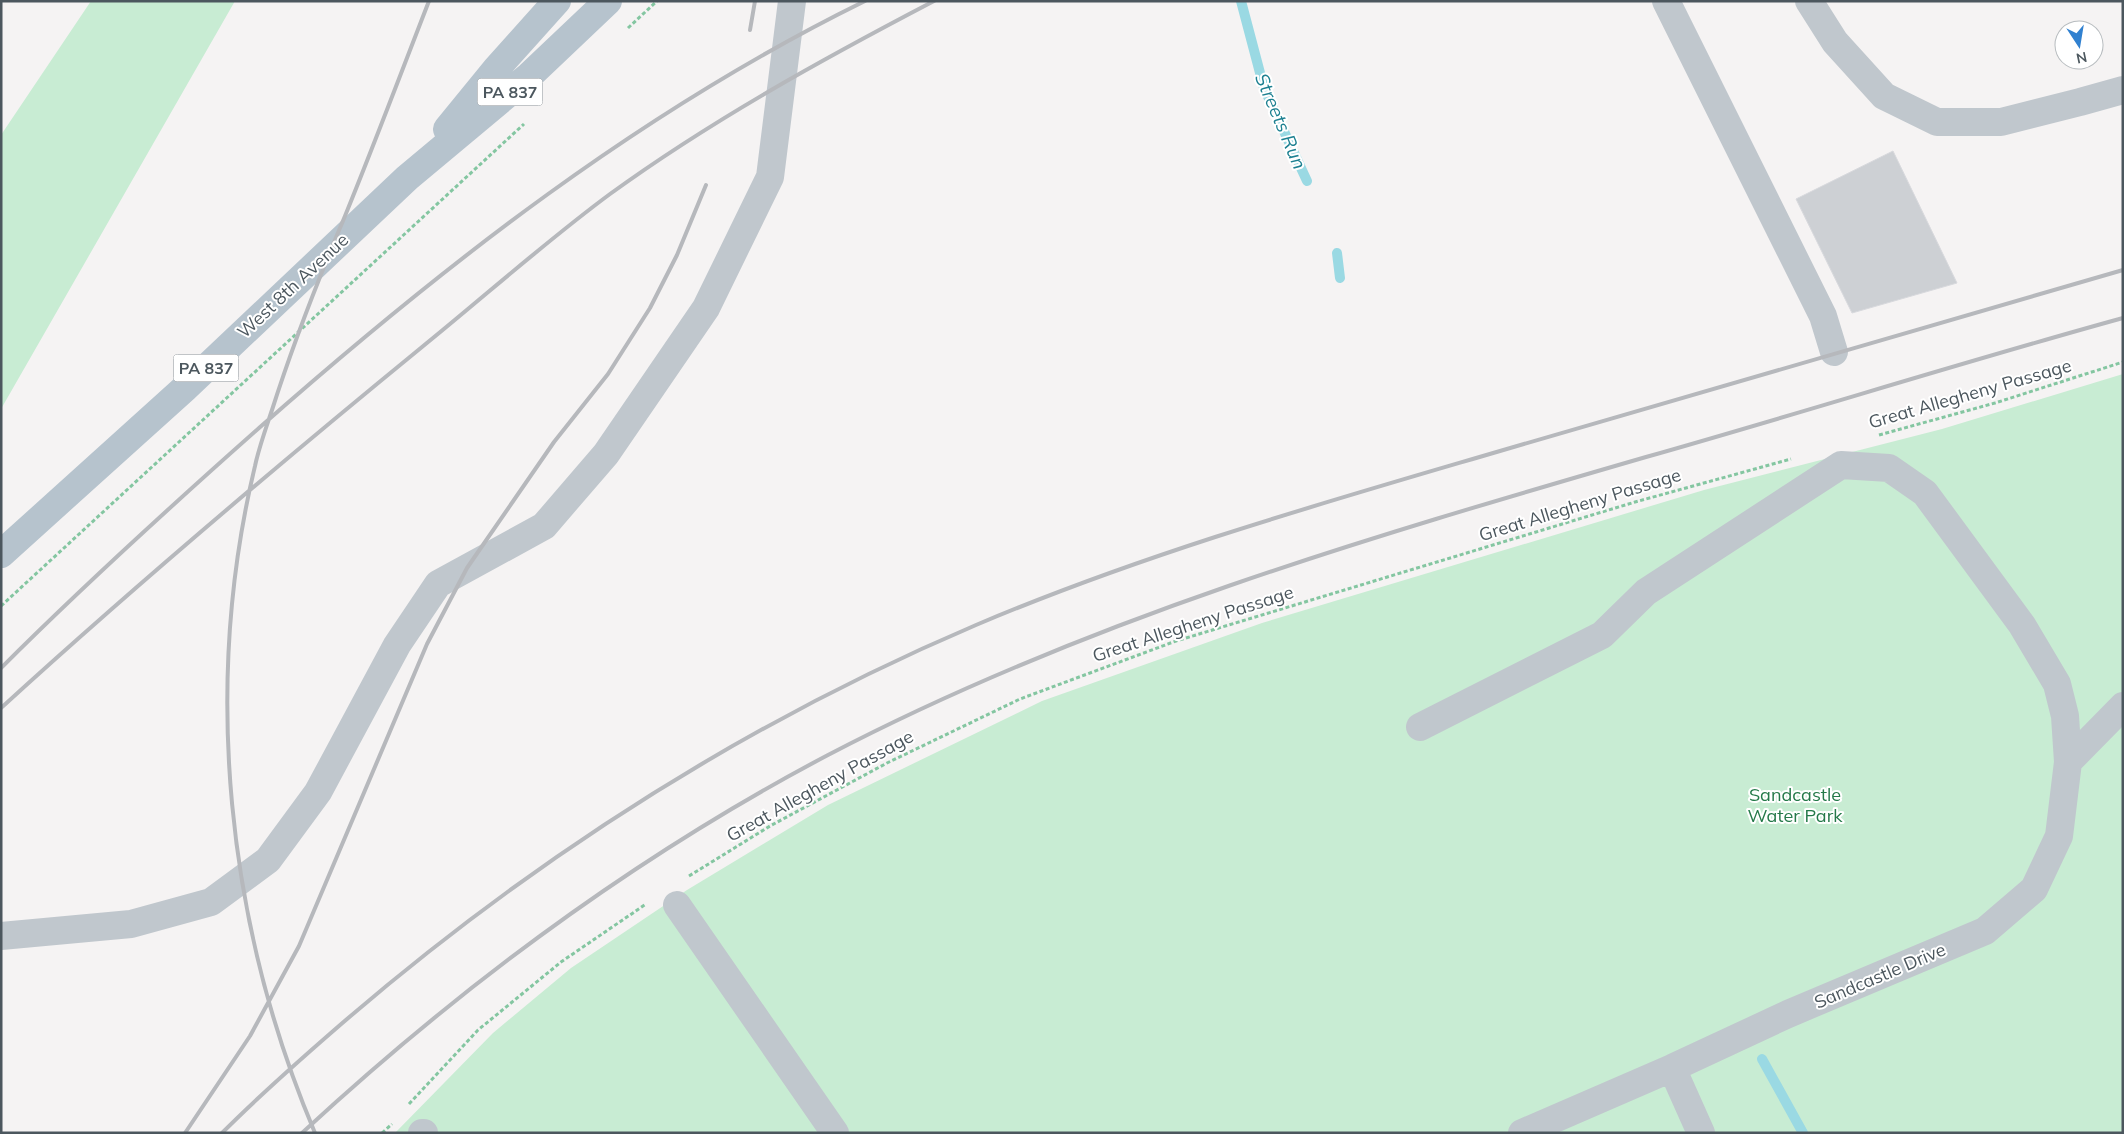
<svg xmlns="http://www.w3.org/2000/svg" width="2124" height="1134" font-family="Mulish,sans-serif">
	<rect width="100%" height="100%" fill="#f5f3f3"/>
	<path fill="#c8ecd3" d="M91,1H235L1,409V135Z
		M2123,374V1133H395L493,1033L571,968L687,890L828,805L1042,701L1262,623L1704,490L1942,429Z"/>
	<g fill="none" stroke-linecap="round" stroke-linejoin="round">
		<path stroke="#9ad9e3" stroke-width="10" d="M1241,1L1264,88L1307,181
			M1337,253L1340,278
			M1762,1059L1803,1133"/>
	</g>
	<path fill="#cdd0d4" stroke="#d8d9dd" d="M1893,151L1957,283L1852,313L1796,199Z"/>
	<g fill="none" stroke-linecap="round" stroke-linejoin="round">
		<path stroke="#84c6a1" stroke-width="3" stroke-dasharray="4 2.5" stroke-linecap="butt" d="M628,28L657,1
			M1879,435L1995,403L2123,362
			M1,606L524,124
			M689,876L770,826L887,763L1020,699L1176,641L1635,502L1791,459
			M409,1104L478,1030L561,962L646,904
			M382,1133L392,1124"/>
		<path stroke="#c0c7cd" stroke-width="28" d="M1666,1L1823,316L1834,352
			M1809,1L1835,42L1884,96L1937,122H2001L2080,102L2123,90
			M1420,727L1602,635L1646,592L1841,465L1889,468L1925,493L2022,625L2057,684L2065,716L2068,762L2059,836L2034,889L1985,931L1788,1014L1672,1068L1522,1133
			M2068,762L2123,706
			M677,905L835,1133
			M1,936L131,924L211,902L268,860L318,792L397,645L438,584L544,526L606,454L706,308L770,177L792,1
			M1672,1068L1701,1133
			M422,1133H424"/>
		<path stroke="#b6c3cd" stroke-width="28" d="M447,129L496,69L557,1
			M1,554L185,388L407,178L529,76L608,1"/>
		<path stroke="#b6b8bc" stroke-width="4" d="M750,30L755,1
			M1,668C84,585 171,506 259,428C445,264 641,111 865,1
			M1,708C138,583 279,464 422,347C485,296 545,242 610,194C712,120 823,59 934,1
			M185,1133L250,1036L299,946L427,644L467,568L554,442L608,374L650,308L677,255L706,185
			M222,1133C257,1098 294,1065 332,1032C524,865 741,725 976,625C1146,553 1323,503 1500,451C1707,390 1915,330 2123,270
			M302,1133C461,986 636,856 828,755C1086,620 1367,538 1646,457C1805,412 1963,362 2123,318
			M315,1133C227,925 202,687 255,466C259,447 266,428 272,410C293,344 318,280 345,216C374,145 401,73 429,1"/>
	</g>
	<g text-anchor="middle" stroke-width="4" stroke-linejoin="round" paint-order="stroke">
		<g fill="#fff" stroke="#82898e" stroke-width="1">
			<rect x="477.5" y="78.5" width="65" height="27" rx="4"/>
			<rect x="173.5" y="354.5" width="65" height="27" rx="4"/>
		</g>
		<g font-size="16" font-weight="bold" fill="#4c575e">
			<text x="510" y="98">PA 837</text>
			<text x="206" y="374">PA 837</text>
		</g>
		<g font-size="18" fill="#4c575e" stroke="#fff">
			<text transform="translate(293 286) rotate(-43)" y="6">West 8th Avenue</text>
			<text transform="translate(1970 394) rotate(-16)" y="6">Great Allegheny Passage</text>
			<text transform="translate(1580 505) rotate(-17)" y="6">Great Allegheny Passage</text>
			<text transform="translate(1193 624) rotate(-18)" y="6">Great Allegheny Passage</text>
			<text transform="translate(820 786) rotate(-29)" y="6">Great Allegheny Passage</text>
			<text transform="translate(1880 976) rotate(-23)" y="6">Sandcastle Drive</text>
		</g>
		<g font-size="18" fill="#247949" stroke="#fff">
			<text x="1795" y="801">Sandcastle<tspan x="1795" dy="21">Water Park</tspan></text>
		</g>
		<g font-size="19" font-style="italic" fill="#1d8091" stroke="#fff">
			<text transform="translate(1281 121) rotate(67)" y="7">Streets Run</text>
		</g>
	</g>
	<rect width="2124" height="1134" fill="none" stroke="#4c575e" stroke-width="5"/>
	<g transform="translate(2079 45) rotate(168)"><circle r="24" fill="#ffffff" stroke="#b7bcbf"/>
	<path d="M0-4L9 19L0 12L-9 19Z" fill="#3181d0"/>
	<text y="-8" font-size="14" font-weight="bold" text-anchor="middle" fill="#4c575e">N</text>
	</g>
</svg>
